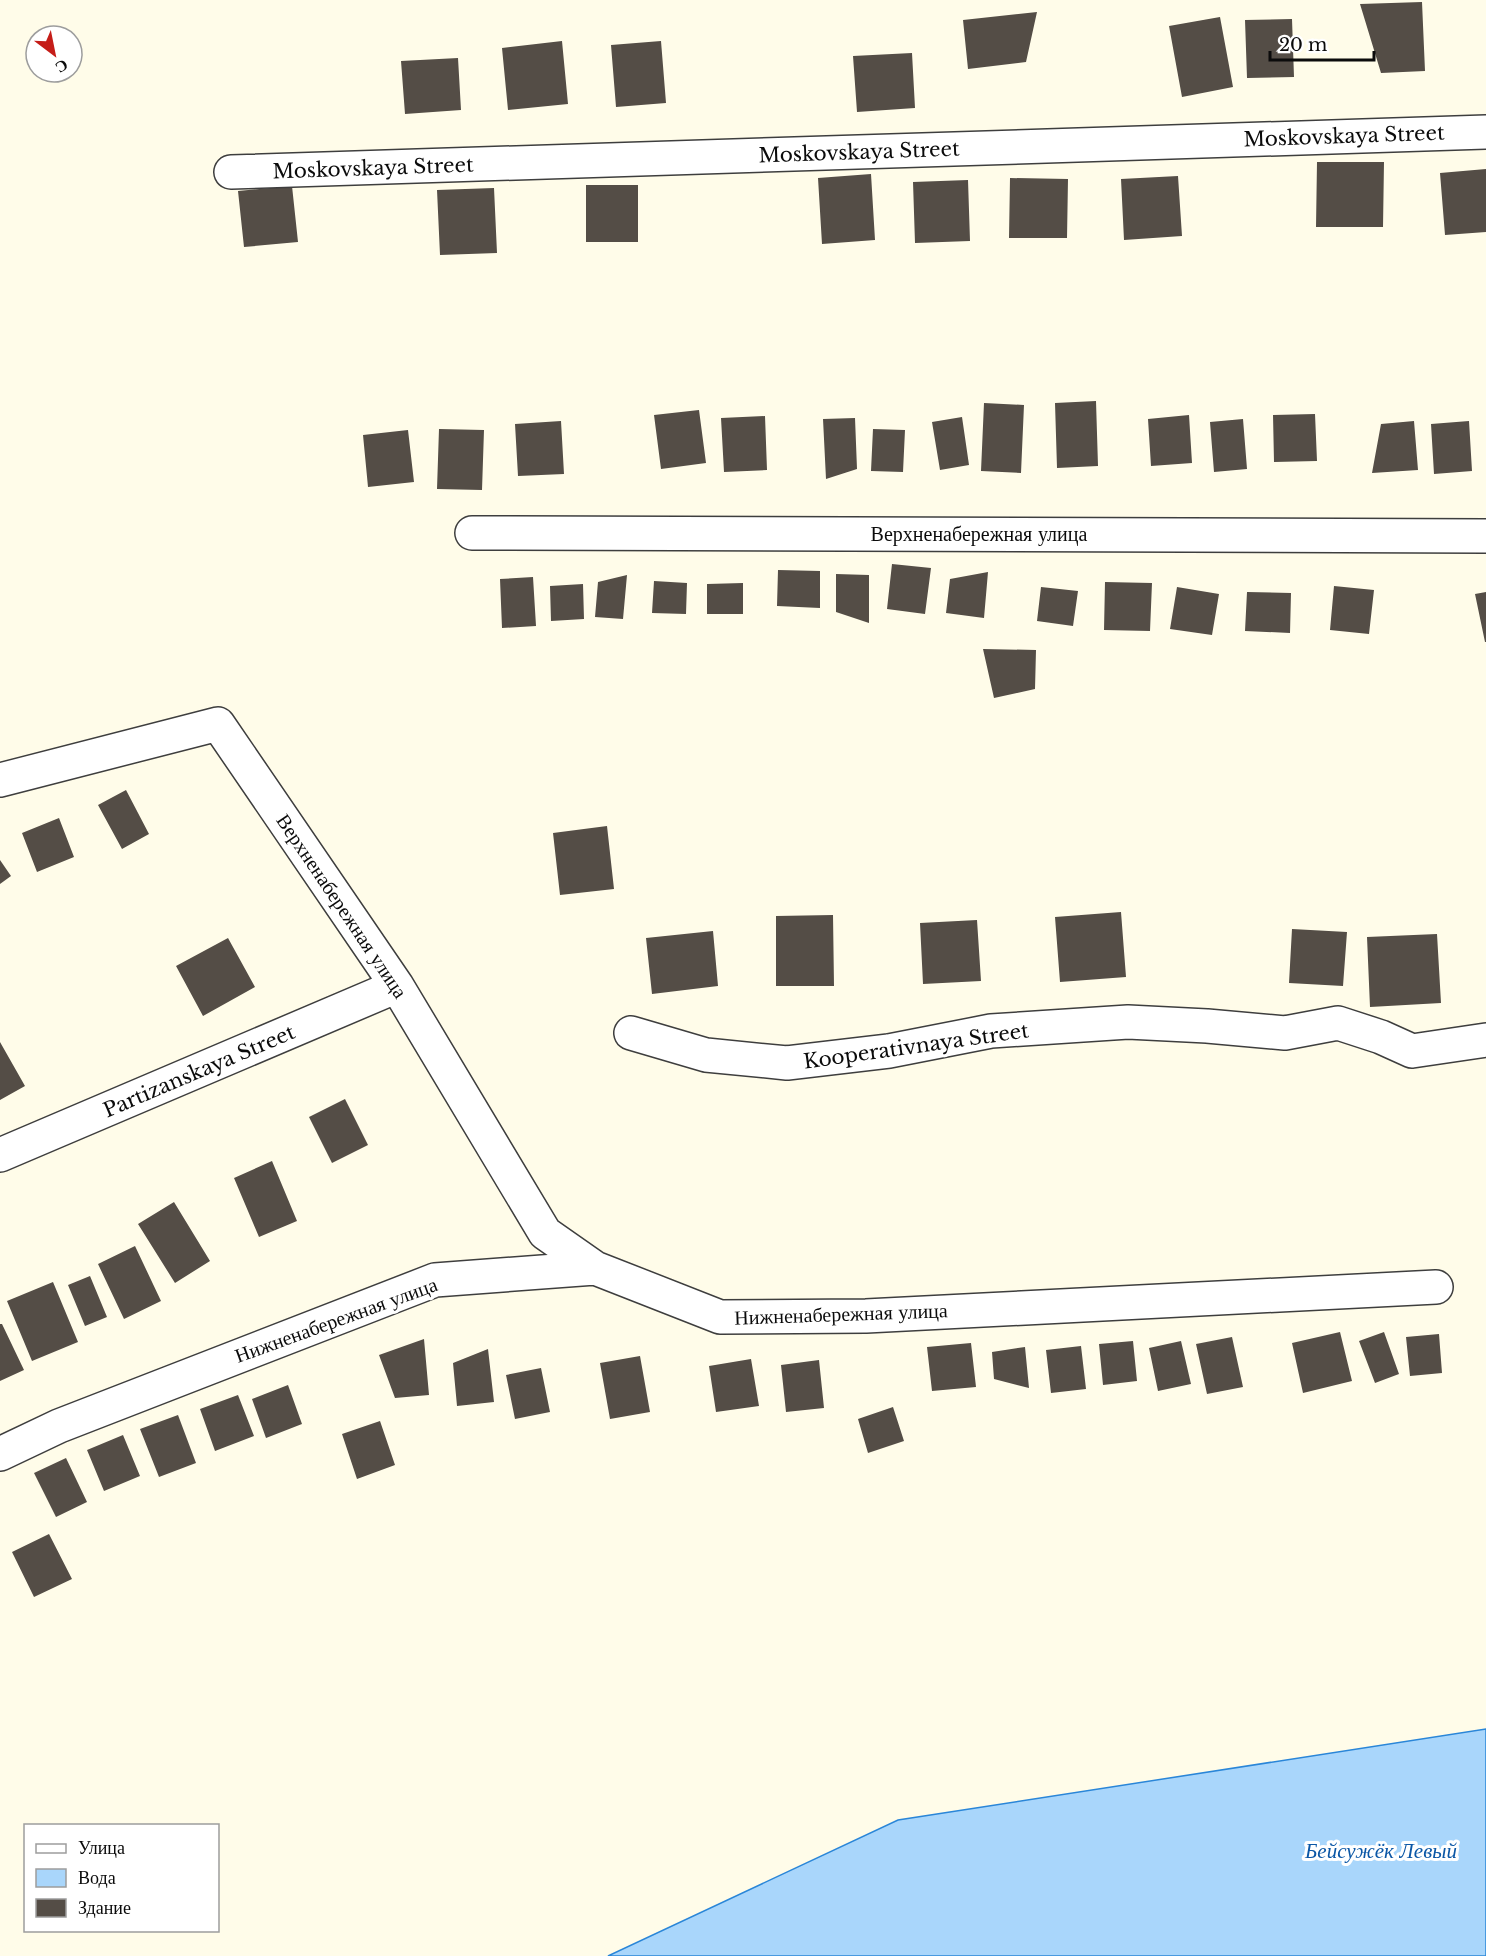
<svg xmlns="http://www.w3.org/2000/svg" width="1486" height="1956" font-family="'Libre Baskerville',serif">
	<rect width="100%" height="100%" fill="#fffce9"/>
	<path fill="#a9d6fb" stroke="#2a86d8" stroke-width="1.5" d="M1486,1729V1956H608L898,1820Z"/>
	<path fill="#544d46" d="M1422,2L1425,71L1381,73L1360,4Z
		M1037,12L1026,62L968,69L963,20Z
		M1220,17L1233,87L1182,97L1169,26Z
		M1292,19L1294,77L1247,78L1245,20Z
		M562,41L568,104L508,110L502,48Z
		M661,41L666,103L616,107L611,45Z
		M912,53L915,108L857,112L853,56Z
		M458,58L461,110L405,114L401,61Z
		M1317,162H1384L1383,227H1316Z
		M1486,169V232L1445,235L1440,173Z
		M871,174L875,240L822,244L818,178Z
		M1178,176L1182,236L1124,240L1121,179Z
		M1010,178L1068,179L1067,238H1009Z
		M968,180L970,241L915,243L913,182Z
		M586,185H638V242H586Z
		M292,186L298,242L244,247L238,191Z
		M494,188L497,253L440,255L437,190Z
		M1096,401L1098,466L1057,468L1055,403Z
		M984,403L1024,405L1021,473L981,471Z
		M699,410L706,463L661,469L654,415Z
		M1315,414L1317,461L1274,462L1273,415Z
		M1189,415L1192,463L1151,466L1148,419Z
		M765,416L767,470L724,472L721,418Z
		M962,417L969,465L940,470L932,422Z
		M855,418L857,469L826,479L823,419Z
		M1243,419L1247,469L1214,472L1210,422Z
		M561,421L564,474L518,476L515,424Z
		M1414,421L1418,470L1372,473L1381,424Z
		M1469,421L1472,471L1434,474L1431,424Z
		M439,429L484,430L482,490L437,489Z
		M873,429L905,430L903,472L871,471Z
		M408,430L414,482L368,487L363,435Z
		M892,564L931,568L925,614L887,609Z
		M778,570L820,571V608L777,606Z
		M988,572L984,618L946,613L950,579Z
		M836,574L869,575V623L836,612Z
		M627,575L623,619L595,617L598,582Z
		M533,577L536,626L502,628L500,579Z
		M654,581L687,583L686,614L652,613Z
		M1105,582L1152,583L1150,631L1104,630Z
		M743,583V614H707V584Z
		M583,584L584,619L551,621L550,586Z
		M1334,586L1374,590L1369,634L1330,630Z
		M1041,587L1078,591L1073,626L1037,621Z
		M1177,587L1219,594L1212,635L1170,629Z
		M1247,592L1291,593L1290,633L1245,631Z
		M1486,592V642H1485L1475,594Z
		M983,649L1036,650L1035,689L994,698Z
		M126,790L149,834L122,849L98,805Z
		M59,818L74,857L37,872L22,833Z
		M607,826L614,889L560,895L553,833Z
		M0,860L11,876L0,884Z
		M1121,912L1126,977L1060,982L1055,917Z
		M833,915L834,986H776V916Z
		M977,920L981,981L923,984L920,923Z
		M1292,929L1347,932L1343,986L1289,983Z
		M713,931L718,986L652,994L646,938Z
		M1437,934L1441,1003L1370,1007L1367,937Z
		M228,938L255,987L203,1016L176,966Z
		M0,1042L25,1086L0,1100Z
		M345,1099L368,1145L332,1163L309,1117Z
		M272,1161L297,1221L259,1237L234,1178Z
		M174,1202L210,1261L175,1283L138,1224Z
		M135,1246L161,1301L124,1319L98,1264Z
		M90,1276L107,1317L85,1326L68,1285Z
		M53,1282L78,1342L32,1361L7,1301Z
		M0,1324H2L24,1370L0,1381Z
		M1340,1332L1352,1381L1303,1393L1292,1343Z
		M1384,1332L1399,1374L1375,1383L1359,1341Z
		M1439,1334L1442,1373L1410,1376L1406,1337Z
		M1232,1337L1243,1387L1207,1394L1196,1344Z
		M424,1339L429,1395L395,1398L379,1355Z
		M1133,1341L1137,1381L1103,1385L1099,1344Z
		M1181,1341L1191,1384L1158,1391L1149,1348Z
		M971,1343L976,1387L932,1391L927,1347Z
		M1081,1346L1086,1389L1051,1393L1046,1350Z
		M1025,1347L1029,1388L994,1379L992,1352Z
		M488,1349L494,1402L457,1406L453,1363Z
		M640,1356L650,1412L610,1419L600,1363Z
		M751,1359L759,1406L716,1412L709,1366Z
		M819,1360L824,1408L786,1412L781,1365Z
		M541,1368L550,1412L515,1419L506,1375Z
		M288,1385L302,1424L266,1438L252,1399Z
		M238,1395L254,1436L215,1451L200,1409Z
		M893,1407L904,1441L868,1453L858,1419Z
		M178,1415L196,1463L159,1477L140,1429Z
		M380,1421L395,1465L357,1479L342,1434Z
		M123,1435L140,1476L104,1491L87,1450Z
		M66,1458L87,1502L56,1517L34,1473Z
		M49,1534L72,1579L34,1597L12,1552Z"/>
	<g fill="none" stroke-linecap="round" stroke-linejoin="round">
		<defs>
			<path id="minor" d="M231,172L1486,132
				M472,533L1486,536
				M0,780L218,724L397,986L545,1233L595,1268
				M631,1033L706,1055L787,1063L889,1051L991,1031L1128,1022L1207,1026L1285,1033L1338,1023L1381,1037L1412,1051L1486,1040
				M0,1155L397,986
				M0,1454L59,1426L435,1280L595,1268L720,1317L866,1316L1436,1287"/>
		</defs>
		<use href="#minor" stroke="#3e3e3e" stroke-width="36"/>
		<use href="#minor" stroke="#fff" stroke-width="33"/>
	</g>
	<g text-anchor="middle" stroke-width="6" stroke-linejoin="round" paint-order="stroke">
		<g font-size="20" fill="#0b0b0b" stroke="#fff">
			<text transform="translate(1344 136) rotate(-2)" y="7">Moskovskaya Street</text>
			<text transform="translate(859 152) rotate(-2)" y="7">Moskovskaya Street</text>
			<text transform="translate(373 168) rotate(-2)" y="7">Moskovskaya Street</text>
			<text x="979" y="541">Верхненабережная улица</text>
			<text transform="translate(342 906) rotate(56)" y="7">Верхненабережная улица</text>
			<text transform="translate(916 1046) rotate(-8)" y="7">Kooperativnaya Street</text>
			<text transform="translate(199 1071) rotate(-23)" y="7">Partizanskaya Street</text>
			<text transform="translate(841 1314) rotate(-2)" y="7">Нижненабережная улица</text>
			<text transform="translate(336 1320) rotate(-20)" y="7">Нижненабережная улица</text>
		</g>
		<g font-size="21" font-style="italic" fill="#0b57a6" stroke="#fff">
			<text x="1381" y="1858">Бейсужёк Левый</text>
		</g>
	</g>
	<rect x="24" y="1824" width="195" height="108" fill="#ffffff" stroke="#9d9d9d" stroke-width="1.5"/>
	<rect x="36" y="1844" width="30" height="9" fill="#ffffff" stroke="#9d9d9d" stroke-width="1.5"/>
	<text x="78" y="1854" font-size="18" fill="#0b0b0b">Улица</text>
	<rect x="36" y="1869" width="30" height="18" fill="#a9d6fb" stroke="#9d9d9d" stroke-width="1.5"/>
	<text x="78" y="1884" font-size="18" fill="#0b0b0b">Вода</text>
	<rect x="36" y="1899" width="30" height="18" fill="#544d46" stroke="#9d9d9d" stroke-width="1.5"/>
	<text x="78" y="1914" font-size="18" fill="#0b0b0b">Здание</text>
	<g transform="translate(54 54) rotate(148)"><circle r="28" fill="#ffffff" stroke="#9d9d9d" stroke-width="1.5"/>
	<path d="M0-4.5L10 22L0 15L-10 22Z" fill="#c51d18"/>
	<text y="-9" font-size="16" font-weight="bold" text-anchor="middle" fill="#0b0b0b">С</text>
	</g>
	<path d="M1270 51v9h104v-9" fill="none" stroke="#0b0b0b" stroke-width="3"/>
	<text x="1279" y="51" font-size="18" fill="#0b0b0b" stroke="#ffffff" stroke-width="4.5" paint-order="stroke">20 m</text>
</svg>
